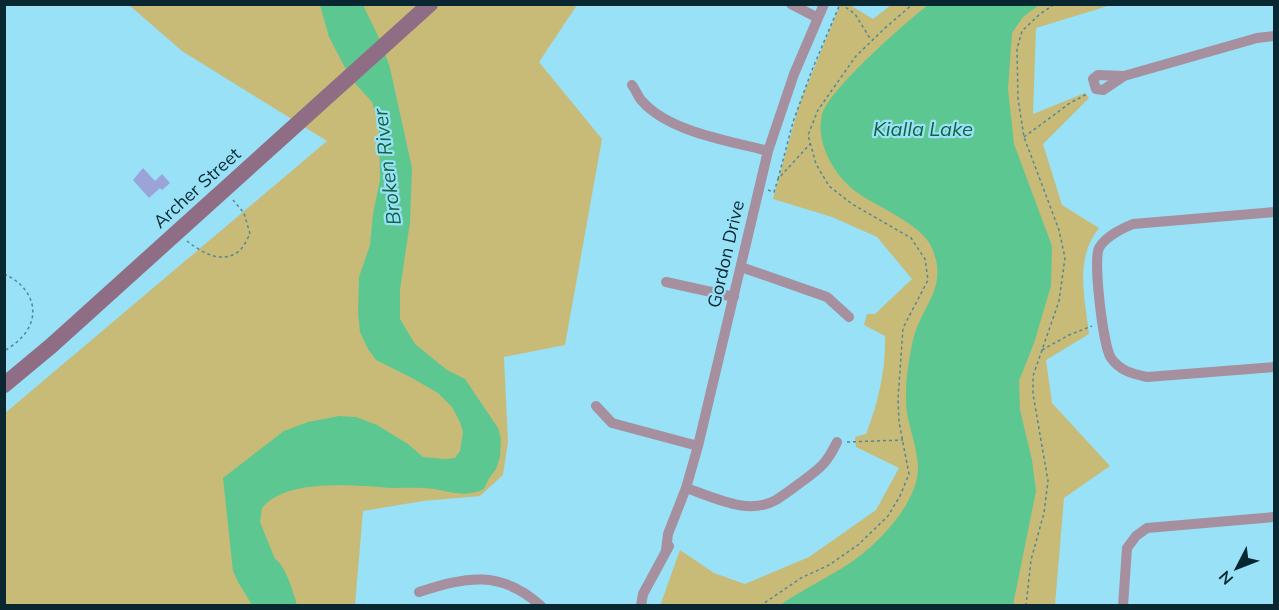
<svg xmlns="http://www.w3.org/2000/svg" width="1279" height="610" font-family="Mulish,sans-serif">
	<rect width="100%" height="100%" fill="#98e1f7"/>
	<path fill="#c8bb78" d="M129,5H577L539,62L602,139L565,345L504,357L508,442L503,475L480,496L423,501L363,511L355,605H5L4,414L327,141L182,51Z
		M840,5H850L873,19L891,5H1111L1036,28L1033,114L1085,93L1089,98L1043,144L1062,205L1099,228C1074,260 1085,297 1089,334L1046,360L1052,403L1110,466L1064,498L1055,605L660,606L680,550L714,573L745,584L809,557L876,510L899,468L856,447L855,437L866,434C878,403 886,370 885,336L864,325L867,314H875L912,279L877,237L832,217L773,199L799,105Z"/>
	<path fill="#5cc790" d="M320,5H363L381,42L390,68L412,168L410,222L400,290V319L415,344L447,370L465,379L498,428L501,439L500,457L496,469L488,480L484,489C469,496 456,494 440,490C425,487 409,488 394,488C358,486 287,477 262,508L260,522L275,559C285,564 294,594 297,605H252L238,582L233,571L223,478L284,431L308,422L339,416L356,417L377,425L408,444L423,457L445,459L455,458L460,451L463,432L460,422L452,407L438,393L412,378L376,360L368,349L360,332L358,313L359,277L370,245L373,214L380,180L379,125L372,102L351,79L329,37Z
		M928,5H1039L1023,17L1012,33L1008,89L1014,144L1052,246L1051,286L1034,343L1019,381L1020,410L1032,460L1036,491L1013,605H780C806,587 835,575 861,555C885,536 919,499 918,466C917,448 910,430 907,413C904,390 908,362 913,340C922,304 950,287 931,246C920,223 875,206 855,191C834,175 815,142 822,115C828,90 905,23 928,5Z"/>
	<path fill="#9ca3d9" d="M143,168L155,181L162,174L170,183L162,190L160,188L149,198L133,180Z"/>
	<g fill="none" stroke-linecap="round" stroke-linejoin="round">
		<path stroke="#528797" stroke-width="1.5" stroke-dasharray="3 3" stroke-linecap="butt" d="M841,4L855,14L871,40
			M1024,137L1070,103L1087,94
			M778,179L793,122L812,70L840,4
			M768,190L774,192L778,179L810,144
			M187,241C201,252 222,265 239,251C244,247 247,239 250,234L244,213L233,200
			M4,274C28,284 42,309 26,332C21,340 12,346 4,351
			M1042,350L1069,335L1092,326
			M847,442L903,440
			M658,606H660
			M760,606L801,578L829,565L858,545L888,516L900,496L909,474L899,422L898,399L903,328L928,280L925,259L911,238L852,204L829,186L816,164L808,135L818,110L856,56L885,28L913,4
			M1026,606L1031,560L1044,513L1048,481L1033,394V376L1059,301L1065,258L1059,230L1024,137L1018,99L1017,49L1022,31L1040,14L1055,4"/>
		<path stroke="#a68f9e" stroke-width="10" d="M791,4L818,18
			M1124,76L1098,75L1093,79L1096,89L1103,90L1124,76L1257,38L1274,36
			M632,85C636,90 638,97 642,101C669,132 730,141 768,151
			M1274,212L1133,224C1121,229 1106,236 1099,248C1093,261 1103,346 1111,358C1120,371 1133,374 1147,377L1274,367
			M741,267L827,297L849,317
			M666,282L734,297
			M596,406L612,423L698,446
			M686,488C714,497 748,516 776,500C784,495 792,489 800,483C819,469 826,465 837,442
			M666,550L668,534L686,488L698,446L768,151L794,74L824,4
			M419,592C466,577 501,569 541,606
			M641,606L643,594L669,546
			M1123,606L1127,548L1136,536L1147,528L1274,517"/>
		<path stroke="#8f6d84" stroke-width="16" d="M4,385L51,346L430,4"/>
	</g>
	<g text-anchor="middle" stroke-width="4.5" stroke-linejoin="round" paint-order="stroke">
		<g font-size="18" fill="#082730" stroke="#98e1f7">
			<text transform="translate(197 188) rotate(-42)" y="6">Archer Street</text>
			<text transform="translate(726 254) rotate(-77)" y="6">Gordon Drive</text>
		</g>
		<g font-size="20" font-style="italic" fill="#136340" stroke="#98e1f7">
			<text x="923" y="136">Kialla Lake</text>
			<text transform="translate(387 167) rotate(-97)" y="7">Broken River</text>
		</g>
	</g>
	<rect width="1279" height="610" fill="none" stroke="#082730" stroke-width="12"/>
	<g transform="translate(1237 568) rotate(228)" stroke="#98e1f7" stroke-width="4.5" paint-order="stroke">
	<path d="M0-4.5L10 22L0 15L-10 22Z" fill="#082730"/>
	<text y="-9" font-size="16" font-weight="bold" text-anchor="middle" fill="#082730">N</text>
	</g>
</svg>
